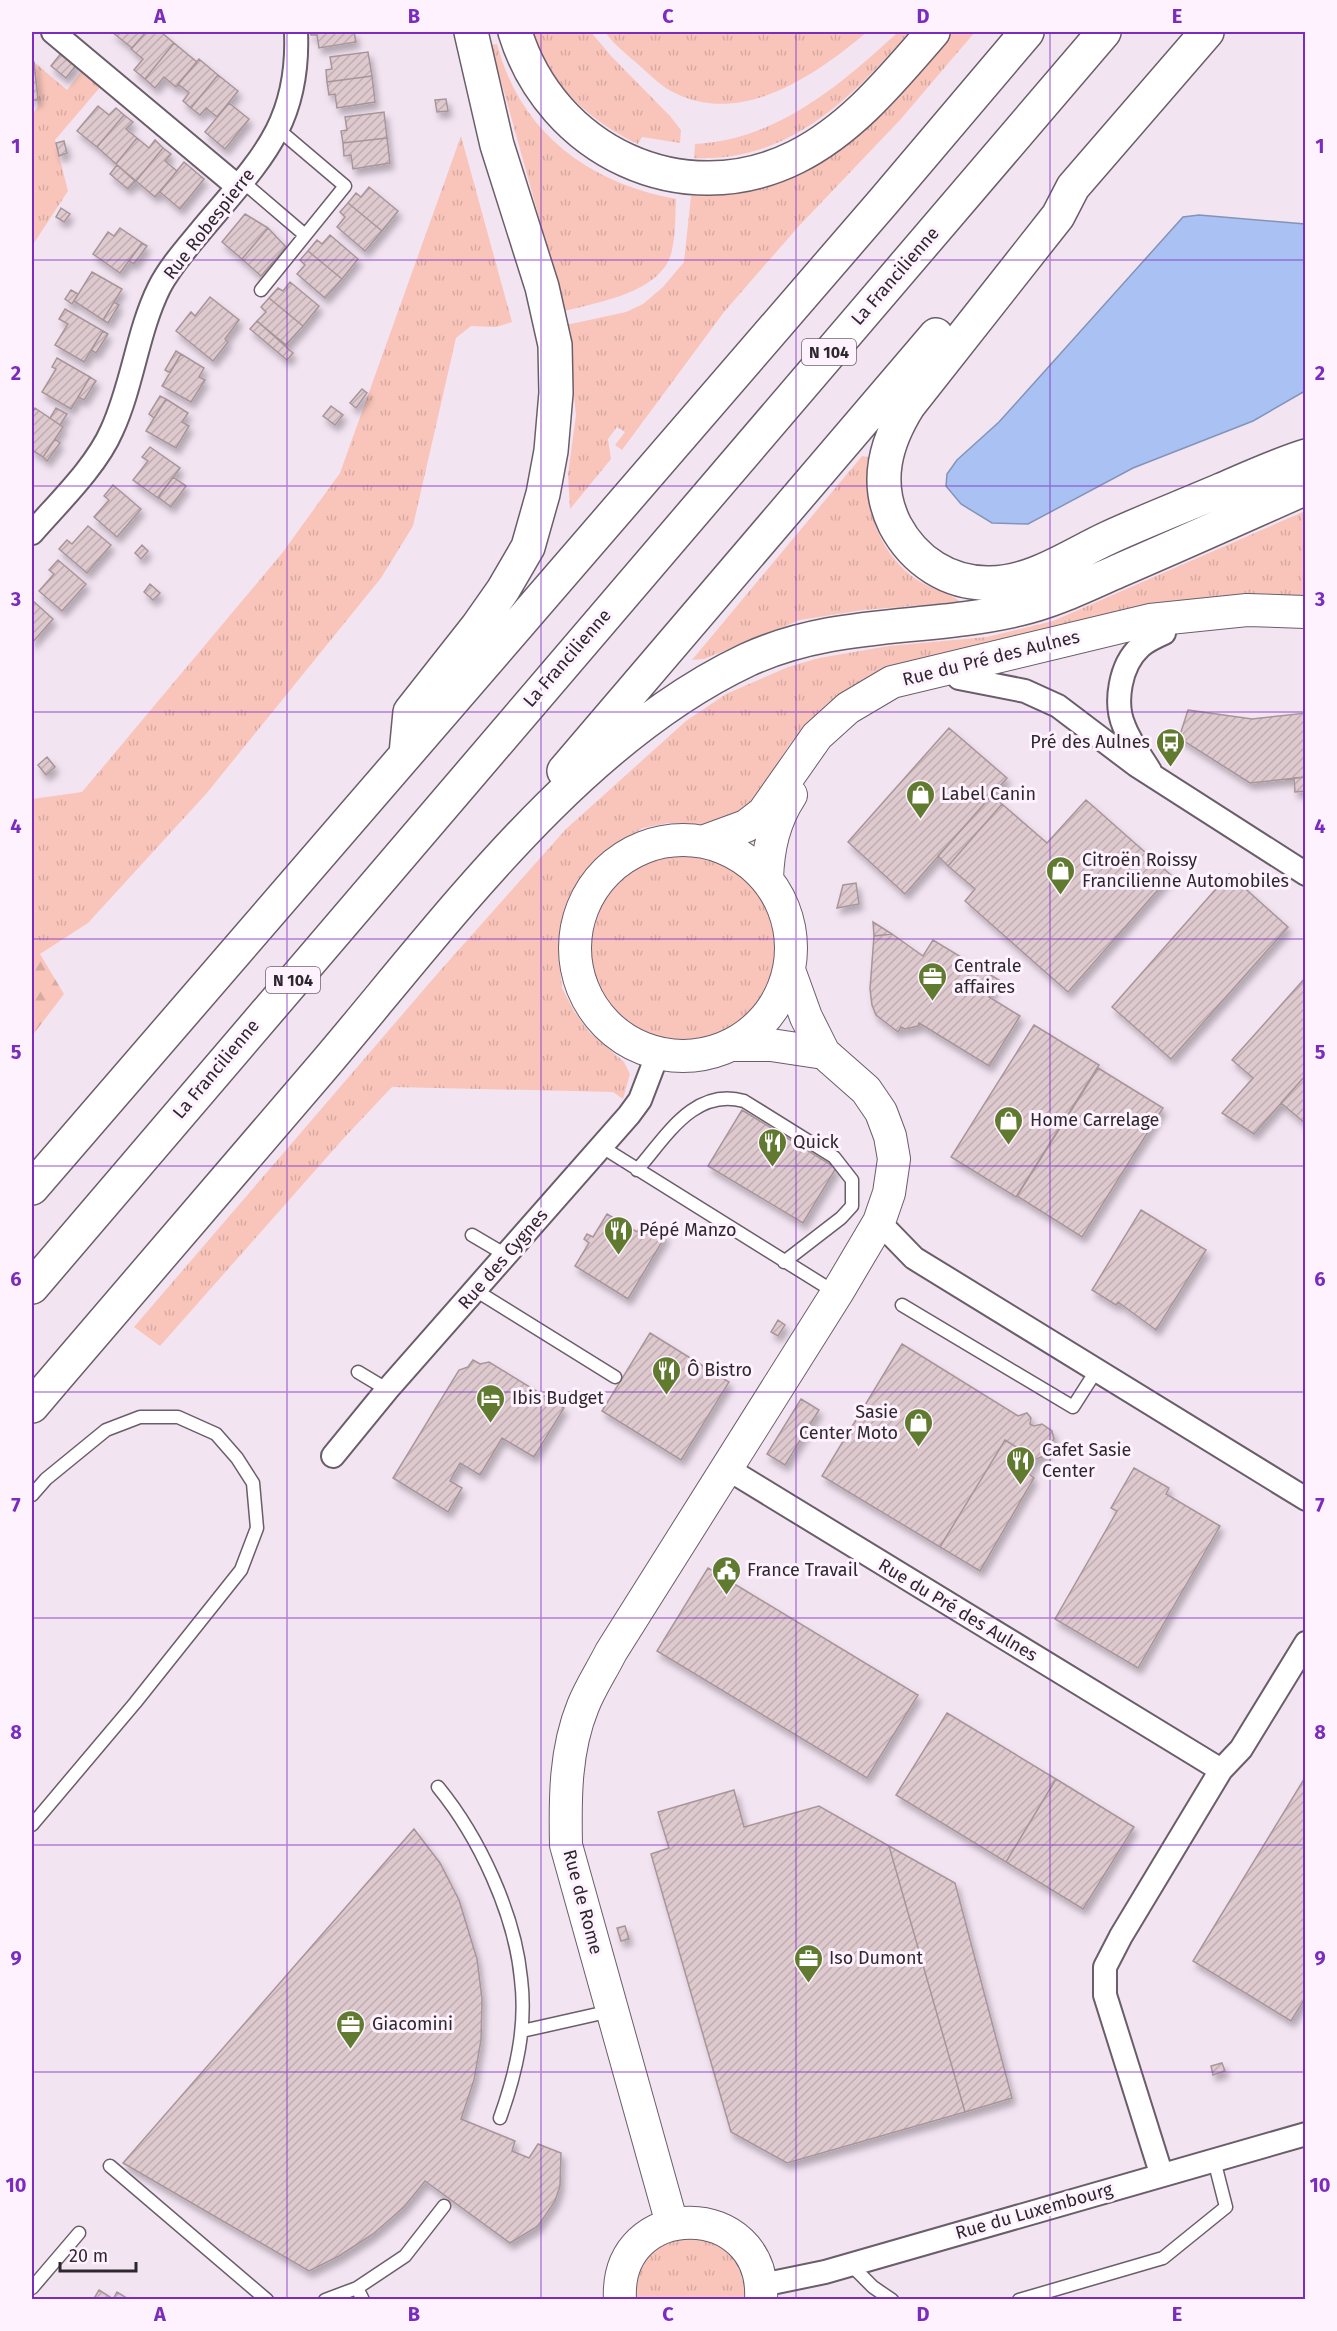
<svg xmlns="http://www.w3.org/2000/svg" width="1337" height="2331" font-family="'Fira Sans',sans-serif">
	<defs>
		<pattern id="grass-tufts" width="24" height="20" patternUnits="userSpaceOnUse" patternTransform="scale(1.5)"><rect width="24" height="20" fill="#f9c5bb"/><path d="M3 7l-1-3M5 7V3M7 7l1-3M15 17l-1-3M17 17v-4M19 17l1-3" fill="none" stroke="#d6a9a1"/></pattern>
		<pattern id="forest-firs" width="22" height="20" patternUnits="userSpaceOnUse" patternTransform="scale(1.5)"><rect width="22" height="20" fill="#f9c5bb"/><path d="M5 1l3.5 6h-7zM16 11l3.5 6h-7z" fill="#d6a9a1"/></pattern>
		<pattern id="building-hatch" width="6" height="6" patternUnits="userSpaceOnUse" patternTransform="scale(1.5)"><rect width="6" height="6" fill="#dec9cf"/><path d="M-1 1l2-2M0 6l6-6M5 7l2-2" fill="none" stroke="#bfadb2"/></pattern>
		<filter id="shadow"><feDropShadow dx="3.5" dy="6" stdDeviation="3" flood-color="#0004"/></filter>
	</defs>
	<rect width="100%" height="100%" fill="#f3e4f2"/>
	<path fill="url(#grass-tufts)" d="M533,32H591L611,56L670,116L681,130L680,143L642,137L638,144C591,122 548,84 533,32Z
		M605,32H867C818,73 745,126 677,94C663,88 652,77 641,67C629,56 614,45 605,32Z
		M898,32H909C852,98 788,163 694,158L695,144C775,141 842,84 898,32Z
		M952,32H975L900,120L798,227L724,312L622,450L615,445L625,432L617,427L608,439L611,459L570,509L568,474L576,415L566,325L626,312L643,304L663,287L684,262L691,196C813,200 879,116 952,32Z
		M497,44C520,132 588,183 676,199C675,215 676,233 672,250C664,292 599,302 565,311L491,45Z
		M34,62L67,90L83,69L102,85L55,140L68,191L32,246V115L38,106Z
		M461,136L512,322L496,327L471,326L456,338L413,526L381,578L206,794L88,923L40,954H32V799L82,792L283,552L340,473Z
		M862,456L868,457C862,503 878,555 919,581C931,589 952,594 961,602L863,610L800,620L704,659L692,660Z
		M1305,511V598L1068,629L867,678L808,721L787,748L747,813L718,825L668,823L643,828L611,846L595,860L570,897L560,938V968L562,988L574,1011L588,1031L624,1062L630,1074L623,1099L613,1092L392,1087L343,1139L160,1346L134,1327L438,973L566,829L686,721L726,694L788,667L819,658L889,646L987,637L1053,621Z
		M589 949a95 95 0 1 1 190 0a95 95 0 1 1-190 0Z
		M684,2237C730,2239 740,2258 746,2299H635C640,2263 646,2247 684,2237Z"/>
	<path fill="url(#forest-firs)" d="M32,954H40L64,994L32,1036Z"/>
	<path fill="#a9c2f3" stroke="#8494b8" stroke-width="1.5" d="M1199,215L1305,224V391L1253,421L1133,468L1028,524L992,523L961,504L946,486L947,474L957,460L999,422L1183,217Z"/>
	<path fill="url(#building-hatch)" stroke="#a8959a" stroke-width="1.5" filter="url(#shadow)" d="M112,32H146L132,48Z
		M146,32H161L174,43L145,79L134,70L143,59L131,49Z
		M310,32H354L356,42L319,48L317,35H311Z
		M174,43L197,62L176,87L164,77L155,88L145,79Z
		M62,52L77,64L66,78L51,66Z
		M368,52L372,76L327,82L326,70L332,69L330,57Z
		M199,59L218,75L191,108L183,101L189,93L178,84Z
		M32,62H34L38,100H32Z
		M218,75L238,91L217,117L206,108L200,115L191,108Z
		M372,76L375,102L337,108L335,94L329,95L327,82Z
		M446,99L448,111L437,112L435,100Z
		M229,103L249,119L225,149L205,132Z
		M98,106L109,115L116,108L124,115L97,147L77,131Z
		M384,112L387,138L343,143L341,131L347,130L345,117Z
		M124,115L133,122L126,129L137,138L116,164L97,147Z
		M137,138L149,148L155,140L163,148L136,181L116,164Z
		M387,138L390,163L353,169L351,155L344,156L343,143Z
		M64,141L67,153L59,156L56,143Z
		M163,148L171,154L165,161L177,171L155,197L136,181Z
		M184,162L204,179L180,209L160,192Z
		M117,165L135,181L128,189L110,174Z
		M369,187L398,211L382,231L348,203L356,193L361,197Z
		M348,203L382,231L365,251L337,227L345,217L340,212Z
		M61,208L70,214L64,222L56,217Z
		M245,214L268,228L242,259L222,242Z
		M120,228L142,243L120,273L93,254L108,232L114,236Z
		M268,228L286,247L261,276L242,259Z
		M330,235L358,259L342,279L308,251L317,240L322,244Z
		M142,243L147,246L134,264L129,261Z
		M308,251L342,279L325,298L297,274L305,265L300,260Z
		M92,272L122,289L103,320L74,301Z
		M290,282L319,306L303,326L269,298L278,288L283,291Z
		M71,290L78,294L72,304L65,299Z
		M210,297L239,320L225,339L228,342L213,361L176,331L191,312L195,316Z
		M269,298L303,326L286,345L257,321L266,312L261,307Z
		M114,302L119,305L108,323L103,320Z
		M65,309L103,331L84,362L55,345L68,324L59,319Z
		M257,321L293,353L287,360L250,329Z
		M103,331L108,334L96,353L91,350Z
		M176,351L181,354L170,373L165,370Z
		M181,354L204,368L199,377L205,380L191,402L162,386Z
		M57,358L90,377L71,409L42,392L56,369L52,367Z
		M90,377L96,381L84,400L78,397Z
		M362,389L367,393L356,408L350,403Z
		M160,396L166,399L154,418L149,414Z
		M166,399L188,413L182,422L189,426L176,448L146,431Z
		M331,406L343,415L335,425L323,416Z
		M35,408L63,427L43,457L32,450V413Z
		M56,408L67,414L60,425L50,418Z
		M55,439L60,443L47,461L43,457Z
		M150,447L180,468L158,498L133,480L148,461L142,457Z
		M173,477L186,486L171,507L158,497Z
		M113,485L141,509L117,537L94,517L109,500L104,496Z
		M88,526L111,545L87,573L59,549L67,540L72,544Z
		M142,545L148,551L141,559L135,553Z
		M58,560L86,584L62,611L39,591L54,574L49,570Z
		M150,584L160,593L153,600L144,592Z
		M32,600L53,619L32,643Z
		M1188,710L1252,719L1306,713V777L1250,783L1179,738Z
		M949,728L1007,778L905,894L848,842Z
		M47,757L55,767L46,775L38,765Z
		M1306,777V791L1295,792L1294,778Z
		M992,795L1002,804L948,866L938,856Z
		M1086,800L1171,875L1068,992L965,901L975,889L948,866L1002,804L1047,843Z
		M1229,874L1288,927L1171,1059L1112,1007Z
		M856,883L859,904L837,908L843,885Z
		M873,922L892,934L874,936Z
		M892,934L923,956L933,940L999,980L989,997L1020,1016L989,1066L919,1023L918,1026L905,1029L901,1027L898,1032L876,1015L872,1005L870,989L874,936Z
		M1306,977V1075L1254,1134L1222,1113L1253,1078L1232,1060Z
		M1034,1025L1099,1065L1016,1197L951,1157Z
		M1098,1068L1163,1108L1082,1237L1017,1196Z
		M1306,1075V1124L1281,1103Z
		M742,1110L836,1168L803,1223L708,1166Z
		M1141,1210L1206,1250L1156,1330L1118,1302L1116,1305L1092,1290Z
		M607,1214L637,1232L643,1222L666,1235L628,1299L575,1266L589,1243L584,1239L587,1234L593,1237Z
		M778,1320L785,1325L778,1336L771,1332Z
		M650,1333L729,1382L681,1460L602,1411Z
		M902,1344L1018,1416L1027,1413L1031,1418L1030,1424L1034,1426L1042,1424L1052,1431L1054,1439L1044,1456L1036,1459L1005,1440L940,1547L822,1476Z
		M473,1360L480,1364L489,1362L564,1408L534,1457L502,1438L480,1475L460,1463L450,1481L462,1488L448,1512L393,1478L459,1370L468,1367Z
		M801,1399L819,1410L785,1465L767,1454Z
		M1005,1440L1036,1459L1028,1473L1034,1478L980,1571L940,1547Z
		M1134,1468L1169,1488L1166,1494L1220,1526L1138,1668L1055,1619L1117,1511L1111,1508Z
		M708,1568L918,1695L867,1778L657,1651Z
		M947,1713L1056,1779L1006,1862L896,1795Z
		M1306,1776V1997L1291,2021L1193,1961Z
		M1056,1779L1134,1827L1083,1909L1006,1862Z
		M734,1790L744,1827L819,1806L889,1846L965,2112L787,2163L731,2132L651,1854L669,1848L658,1812Z
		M414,1829L440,1863L459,1900L477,1959L482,1999L481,2040L474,2080L461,2119L515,2141L512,2151L529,2158L538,2144L561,2153L560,2186L555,2201L538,2226L510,2243L425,2181L404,2207L373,2234L339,2256L309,2271L123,2163Z
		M889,1846L955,1883L1012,2098L965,2112Z
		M625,1926L629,1939L621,1941L617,1928Z
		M1222,2063L1225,2071L1213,2075L1211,2066Z
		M99,2290L113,2299L117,2292L130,2300H93Z"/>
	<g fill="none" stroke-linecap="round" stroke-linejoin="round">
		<defs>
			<path id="lane" d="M242,181L305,235
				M261,290L345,186L279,130
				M602,1147L836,1293
				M637,1170C666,1137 694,1087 744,1101L834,1157L852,1180V1206L841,1218L784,1262
				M472,1235L506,1255
				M475,1290L615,1377
				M902,1305L1073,1407L1096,1371
				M358,1372L388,1390
				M32,1495L46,1479L106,1430L140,1417H178L216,1434L237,1458L253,1483L257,1528L241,1570L135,1703L32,1825
				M438,1787C479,1837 515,1914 521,1979C527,2027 516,2073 500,2118
				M522,2031L611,2011
				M110,2166L267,2300
				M851,2265L873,2287L892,2300
				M32,2288L79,2233
				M357,2288L363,2300
				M325,2300L357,2288L405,2256L444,2206
				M1019,2300L1163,2258L1226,2207L1214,2160"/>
			<path id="street" d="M53,32L237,186
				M32,533C58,503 96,467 112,430C133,384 137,333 159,288C169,268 185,250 199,233C256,164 300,128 296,32
				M959,678L1025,691L1058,706L1136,765L1306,874
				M1150,771C1141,756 1130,742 1124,726C1114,703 1120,665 1140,647C1146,641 1155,637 1164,633
				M879,1222L914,1258L1306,1499
				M333,1456L387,1390L629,1115L640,1100L658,1053
				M728,1469L1221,1770
				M1161,2173L1105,1995V1967L1121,1936L1221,1770L1241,1749L1306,1643
				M762,2285L825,2272L1306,2134"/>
			<path id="secondary" d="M575 948a108 108 0 1 1 216 0a108 108 0 1 1-216 0Z
				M705,841L746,826L763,813L817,736L848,708L892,682L1150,620L1247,610L1306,612
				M767,879C768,848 774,821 791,795
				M730,1045H771L824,1053
				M672,2224L566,1845C565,1798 565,1750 583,1706C590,1688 602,1670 611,1652L837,1293L879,1222L889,1193L894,1159L890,1136L881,1112L866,1090L824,1053L806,1017L789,970
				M620,2300C614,2196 767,2198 761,2300"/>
			<path id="highway" d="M515,32C551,150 682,214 796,157C852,129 893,78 933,32
				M1207,32L1073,187L1058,216L909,405C885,443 874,483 895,525C914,561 949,584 990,583C1032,583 1071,555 1108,538C1145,521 1184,506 1221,490C1249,478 1277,465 1306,456
				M406,754L410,712L477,627L503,590L528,547L543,494L551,451L556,393L555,345L542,287L497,145L471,32
				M564,771L936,335
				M32,1188L883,202L1027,32
				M32,1287L1104,32
				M32,1406C129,1292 227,1179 325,1064C444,924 577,740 747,660C836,619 927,631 1019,609C1054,601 1086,585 1118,571C1181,544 1243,516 1306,488"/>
		</defs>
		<use href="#lane" stroke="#6a5e6a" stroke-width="15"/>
		<use href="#street" stroke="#6a5e6a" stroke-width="26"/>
		<use href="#secondary" stroke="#6a5e6a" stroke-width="34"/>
		<use href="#highway" stroke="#6a5e6a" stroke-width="36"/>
		<use href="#lane" stroke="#fff" stroke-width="12"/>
		<use href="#street" stroke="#fff" stroke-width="22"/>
		<use href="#secondary" stroke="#fff" stroke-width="32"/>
		<use href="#highway" stroke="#fff" stroke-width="33"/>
	</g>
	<path fill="none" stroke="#7b2cbf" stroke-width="1.5" stroke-opacity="0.55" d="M287,32V2300M541,32V2300M796,32V2300M1050,32V2300M32,260H1306M32,486H1306M32,712H1306M32,939H1306M32,1166H1306M32,1392H1306M32,1618H1306M32,1845H1306M32,2072H1306"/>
	<defs>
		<symbol id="bus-pin" viewBox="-11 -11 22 30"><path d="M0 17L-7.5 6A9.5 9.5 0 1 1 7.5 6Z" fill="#607b2f" stroke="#fef2fe"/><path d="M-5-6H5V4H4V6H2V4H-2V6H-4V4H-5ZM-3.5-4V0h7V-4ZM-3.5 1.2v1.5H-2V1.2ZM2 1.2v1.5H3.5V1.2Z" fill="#fff"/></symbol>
		<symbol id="shop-pin" viewBox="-11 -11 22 30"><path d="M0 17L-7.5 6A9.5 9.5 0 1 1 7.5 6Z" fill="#607b2f" stroke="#fef2fe"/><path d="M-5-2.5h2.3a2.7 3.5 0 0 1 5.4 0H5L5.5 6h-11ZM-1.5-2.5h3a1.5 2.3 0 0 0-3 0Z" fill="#fff"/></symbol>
		<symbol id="office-pin" viewBox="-11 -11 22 30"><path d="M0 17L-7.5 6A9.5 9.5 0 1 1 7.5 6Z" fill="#607b2f" stroke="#fef2fe"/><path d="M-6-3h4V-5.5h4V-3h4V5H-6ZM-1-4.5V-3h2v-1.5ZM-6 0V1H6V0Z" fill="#fff"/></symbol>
		<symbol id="restaurant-pin" viewBox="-11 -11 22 30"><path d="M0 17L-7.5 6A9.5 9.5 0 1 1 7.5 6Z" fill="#607b2f" stroke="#fef2fe"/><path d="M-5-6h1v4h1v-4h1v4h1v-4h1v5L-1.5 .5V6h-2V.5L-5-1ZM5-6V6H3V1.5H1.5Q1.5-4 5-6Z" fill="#fff"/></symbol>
		<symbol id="hotel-pin" viewBox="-11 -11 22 30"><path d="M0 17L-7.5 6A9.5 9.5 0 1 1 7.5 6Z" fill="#607b2f" stroke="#fef2fe"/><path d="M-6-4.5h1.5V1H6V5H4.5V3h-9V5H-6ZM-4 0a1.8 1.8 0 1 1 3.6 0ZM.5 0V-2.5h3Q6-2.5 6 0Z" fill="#fff"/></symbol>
		<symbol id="civic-pin" viewBox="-11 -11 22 30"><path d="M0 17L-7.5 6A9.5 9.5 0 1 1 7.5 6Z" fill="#607b2f" stroke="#fef2fe"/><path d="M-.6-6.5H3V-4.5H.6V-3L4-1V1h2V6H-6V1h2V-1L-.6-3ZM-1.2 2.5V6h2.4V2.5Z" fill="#fff"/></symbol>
	</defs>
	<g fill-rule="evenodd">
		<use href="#bus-pin" x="1154" y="726" width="33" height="45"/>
		<use href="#shop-pin" x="904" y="778" width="33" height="45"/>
		<use href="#shop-pin" x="1044" y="854" width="33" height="45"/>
		<use href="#office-pin" x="916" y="960" width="33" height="45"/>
		<use href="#shop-pin" x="992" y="1104" width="33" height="45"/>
		<use href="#restaurant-pin" x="756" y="1126" width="33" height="45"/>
		<use href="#restaurant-pin" x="602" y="1214" width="33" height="45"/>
		<use href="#restaurant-pin" x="650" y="1354" width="33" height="45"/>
		<use href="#hotel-pin" x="474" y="1382" width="33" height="45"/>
		<use href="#shop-pin" x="902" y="1406" width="33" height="45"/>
		<use href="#restaurant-pin" x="1004" y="1444" width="33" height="45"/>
		<use href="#civic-pin" x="710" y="1554" width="33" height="45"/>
		<use href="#office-pin" x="792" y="1942" width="33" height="45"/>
		<use href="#office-pin" x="334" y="2008" width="33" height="45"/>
	</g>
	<g text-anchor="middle" stroke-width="6" stroke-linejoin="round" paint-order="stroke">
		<g fill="#fef2fe" stroke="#6c656c" stroke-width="1.5">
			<rect x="802" y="339" width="54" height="26" rx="4.5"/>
			<rect x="266" y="967" width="54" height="26" rx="4.5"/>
		</g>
		<g font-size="16" font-weight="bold" fill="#2d282d">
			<text x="829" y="358">N 104</text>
			<text x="293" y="986">N 104</text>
		</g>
		<g font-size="18" fill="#2d282d" stroke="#fef2fe">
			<text transform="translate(209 224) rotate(-52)" y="6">Rue Robespierre</text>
			<text transform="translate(895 276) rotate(-49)" y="6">La Francilienne</text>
			<text transform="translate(567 658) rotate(-49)" y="6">La Francilienne</text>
			<text transform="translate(991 658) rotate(-14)" y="6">Rue du Pré des Aulnes</text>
			<text transform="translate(216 1069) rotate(-50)" y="6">La Francilienne</text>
			<text transform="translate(503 1259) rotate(-49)" y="6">Rue des Cygnes</text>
			<text transform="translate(958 1610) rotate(31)" y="6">Rue du Pré des Aulnes</text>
			<text transform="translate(583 1902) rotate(75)" y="6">Rue de Rome</text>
			<text transform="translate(1034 2211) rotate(-16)" y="6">Rue du Luxembourg</text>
		</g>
		<g font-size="18" fill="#2d282d" stroke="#fef2fe" text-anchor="start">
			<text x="1150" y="748" text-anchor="end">Pré des Aulnes</text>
			<text x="941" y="800">Label Canin</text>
			<text x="1082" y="866">Citroën Roissy<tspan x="1082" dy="21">Francilienne Automobiles</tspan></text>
			<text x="954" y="972">Centrale<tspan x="954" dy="21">affaires</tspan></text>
			<text x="1030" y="1126">Home Carrelage</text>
			<text x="793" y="1148">Quick</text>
			<text x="639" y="1236">Pépé Manzo</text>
			<text x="687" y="1376">Ô Bistro</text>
			<text x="512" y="1404">Ibis Budget</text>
			<text x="898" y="1418" text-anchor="end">Sasie<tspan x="898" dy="21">Center Moto</tspan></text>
			<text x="1042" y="1456">Cafet Sasie<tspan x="1042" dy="21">Center</tspan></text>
			<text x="747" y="1576">France Travail</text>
			<text x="829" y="1964">Iso Dumont</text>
			<text x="372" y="2030">Giacomini</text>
		</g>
	</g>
	<rect width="1337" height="2331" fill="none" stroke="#fef2fe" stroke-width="66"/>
	<path d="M60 2262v9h76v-9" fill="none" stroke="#2d282d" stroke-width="3"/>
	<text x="69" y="2262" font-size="18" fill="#2d282d" stroke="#fef2fe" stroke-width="4.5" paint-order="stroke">20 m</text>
	<rect x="33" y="33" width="1271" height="2265" fill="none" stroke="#7b2cbf" stroke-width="2"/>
	<g font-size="20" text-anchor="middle" font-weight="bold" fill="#7b2cbf">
		<text x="160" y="23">A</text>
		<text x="414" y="23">B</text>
		<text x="668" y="23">C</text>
		<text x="923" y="23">D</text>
		<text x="1177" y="23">E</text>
		<text x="16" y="153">1</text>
		<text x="1320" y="153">1</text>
		<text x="16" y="380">2</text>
		<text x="1320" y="380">2</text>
		<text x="16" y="606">3</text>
		<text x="1320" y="606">3</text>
		<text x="16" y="833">4</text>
		<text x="1320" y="833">4</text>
		<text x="16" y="1059">5</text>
		<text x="1320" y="1059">5</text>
		<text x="16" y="1286">6</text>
		<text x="1320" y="1286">6</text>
		<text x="16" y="1512">7</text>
		<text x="1320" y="1512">7</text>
		<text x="16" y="1739">8</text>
		<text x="1320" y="1739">8</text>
		<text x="16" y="1965">9</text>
		<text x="1320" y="1965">9</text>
		<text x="16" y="2192">10</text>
		<text x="1320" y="2192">10</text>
		<text x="160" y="2321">A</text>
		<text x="414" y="2321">B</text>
		<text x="668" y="2321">C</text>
		<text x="923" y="2321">D</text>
		<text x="1177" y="2321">E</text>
	</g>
</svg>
